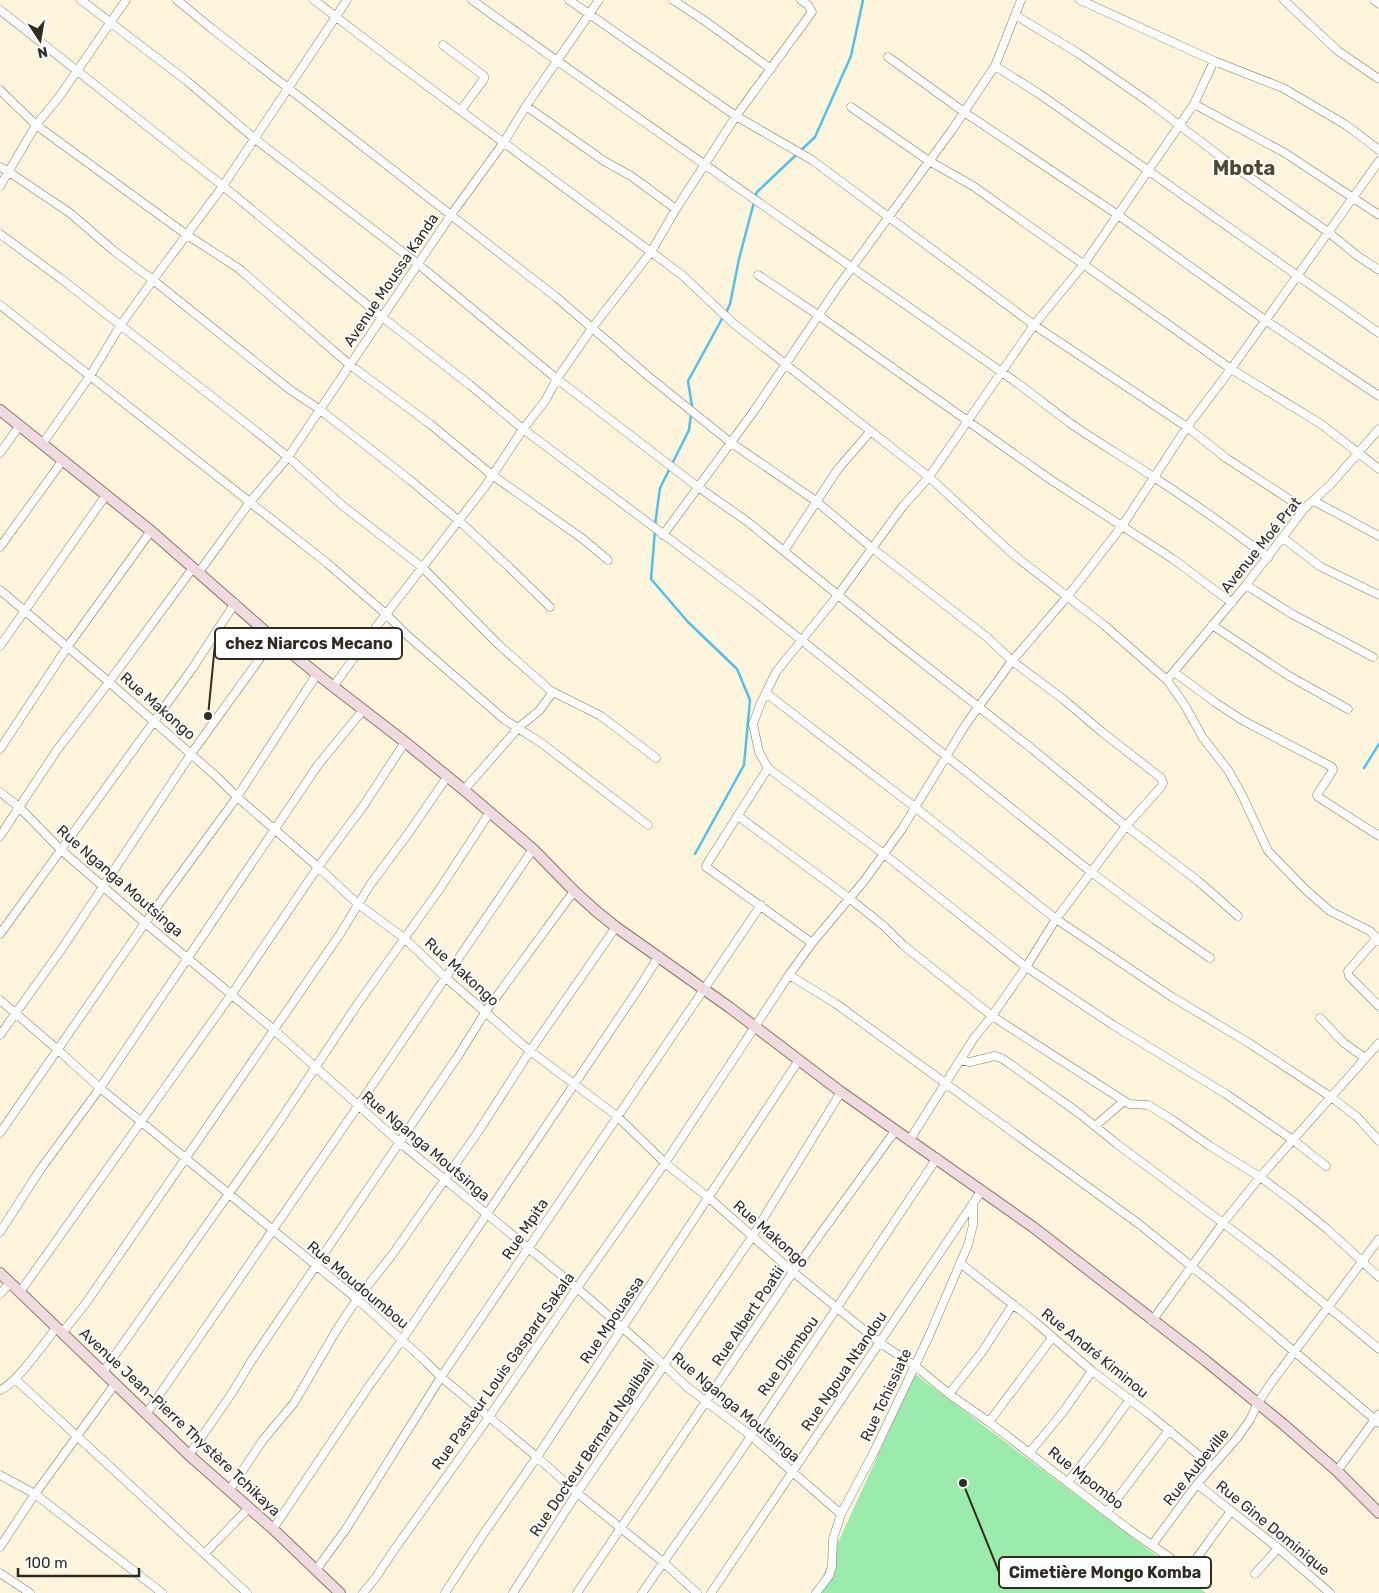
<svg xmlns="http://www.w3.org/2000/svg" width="1379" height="1593" font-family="Rubik,sans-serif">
	<rect width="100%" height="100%" fill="#fef5dc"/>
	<path fill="#9bebad" d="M915,1374L1206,1593H815Z"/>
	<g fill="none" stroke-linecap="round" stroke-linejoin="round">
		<path stroke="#4ec1ef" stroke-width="2.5" d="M755,197L757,192L815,137L851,56L863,0
			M726,313L730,304L739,259L754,202
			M655,525L660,488L689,430L692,406L688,381L723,317
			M655,530L651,579L688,622L737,669L750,700L744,765L695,854
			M1364,768L1379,744"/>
		<defs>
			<path id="street" d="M81,0L187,81L255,139L418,264L557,379L698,487L748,522L897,643L1031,748L1126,826L1198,881L1238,916
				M177,0L211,28L556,297L648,376L730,442L816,501L872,548L988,638L1012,661L1063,699L1102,732L1161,778L1163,783L1161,787L1126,826L1056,919L1026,967L992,1016L974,1038L909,1141
				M314,0L391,59L682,275L733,323L929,477L1015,556L1104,625L1167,680L1184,704L1203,738L1228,770L1242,795L1268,851L1306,890L1330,911L1370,931L1379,941
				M472,0C647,126 824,247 1000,371C1024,387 1047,406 1070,423C1097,442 1125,458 1152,476C1192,502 1231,529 1268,558
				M569,0L736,116L812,160L1034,325L1187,427L1226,458L1304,509
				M673,0L705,21L771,69
				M1080,0L1214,61L1283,88L1346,125L1379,150
				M1284,0L1338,51L1379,79
				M1374,0L1379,4
				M0,10L223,186L382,317L470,385L523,429L755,603L1091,872L1154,919L1210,958
				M1015,15L1078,53L1149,102L1225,160L1328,232L1359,257L1379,270
				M443,45L484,76V79L461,110
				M888,57L964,112L1118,215L1265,320L1379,396
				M1214,61L1194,104L1084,264L1034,325L929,477L903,506L838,595L776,672L760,705L753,724L759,752L768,768L884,854L1026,967L1113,1025L1226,1094L1293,1140L1326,1166
				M995,66L1038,93L1379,333
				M0,90L36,125L187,235L238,268L350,365L430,424L492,475L583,539L608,560
				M1194,104L1285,153L1379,215
				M526,106L604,161L631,176L676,209
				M851,107L929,161L973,186L1231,369L1321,424L1379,469
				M0,167L9,172L70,213L114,251L153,280L289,389L319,409L410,480L458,520L509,567L550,607
				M0,186L36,125L59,97L126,0
				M0,234L60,278L252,428L288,457L343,506L422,567L499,645L551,691L601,716L656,758
				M758,275L818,315L1051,480L1173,559L1232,603
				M0,305L327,563L386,614L408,636L505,720L540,742L648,825
				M43,443L90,376L120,326L153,280L223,186L347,0
				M0,453L20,425
				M1314,501L1379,536
				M663,535L754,411L837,288L952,130L995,66L1021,0
				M1283,538L1321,567L1379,595
				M0,547L63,460
				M784,551L838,469L870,432
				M199,572L250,502L288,457L451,215L504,142L526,106L599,0
				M1246,585L1292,614L1373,657
				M0,590L109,682L217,777L237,797L318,867L358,904L404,938L445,977L530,1051L617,1116L665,1163L709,1198L793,1272L880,1343L914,1365L949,1394L989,1422L1127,1528L1179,1564H1190L1196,1559L1231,1511
				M1212,625L1289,676L1348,709
				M0,646L106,495
				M1174,672L1216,703L1242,720L1332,767L1333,770L1317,795L1318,797L1379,836
				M1167,680L1246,585L1304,509L1331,484L1379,429
				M333,687L376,627L484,488L523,429L545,401L557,379L592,328L651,252L676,209L736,116L812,12L808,5L801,0
				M766,693L916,808L1056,919L1172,997L1249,1043L1331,1097L1357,1117L1379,1141
				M0,749L68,646L151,531
				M768,768L707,864L706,867L812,943
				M464,790L519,727L539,711L553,692
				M0,792L19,807L60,849L145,923L273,1029L399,1142L577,1288L649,1351L687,1387L750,1435L841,1514
				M738,816L849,898L885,927L903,945L992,1016L1129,1104L1148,1105L1171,1119L1210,1146L1260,1177L1295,1203L1327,1229L1379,1277
				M0,836L57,750L109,682L193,568
				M0,934L192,669L235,603
				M1377,938L1348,971L1349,976L1379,1006
				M789,975L835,1003L1139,1224L1238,1304L1379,1423
				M0,1000L58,1050L100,1088L357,1299L426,1362L441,1377L537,1457L577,1493L663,1562L697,1593
				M1320,1018L1344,1043L1365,1058
				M0,1035L61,950L191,754L274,639
				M960,1060L970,1062L995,1056L1003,1059L1080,1114L1117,1144L1223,1223L1274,1262L1379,1349
				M1095,1126L1124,1101
				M0,1133L145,923L237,797L317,674
				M0,1232L40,1170L100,1088L318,765L363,710
				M960,1263L1034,1321L1092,1371L1150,1415L1212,1466
				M20,1292L231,995L318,867L364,805L405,742
				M0,1294L10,1283
				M1152,1321L1223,1223L1260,1177L1379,1043
				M62,1333L86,1303L340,934L370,885L410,831L447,777
				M103,1372L273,1131L359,1002L439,890L490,812
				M15,1379L247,1593
				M0,1390C16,1384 45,1342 57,1327
				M949,1394L982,1352L1013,1304
				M147,1413L358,1106L533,849
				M989,1422L1052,1338
				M1030,1452L1063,1412L1092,1371
				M189,1455L232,1393L252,1360L458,1056L486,1011L574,891
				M1337,1471L1379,1414
				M0,1475L35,1494L162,1593
				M1068,1482L1097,1445L1130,1399
				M1197,1484L1278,1548L1330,1593
				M229,1491L263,1440L294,1403L336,1331L357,1299L392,1255L478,1132L530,1051L616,927
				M1107,1512L1169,1430
				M273,1529L369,1386L402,1340L637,991L659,956
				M1152,1545L1197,1484L1237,1438L1250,1420L1257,1404L1271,1383L1379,1239
				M0,1547L35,1494L115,1384
				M205,1553L249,1508
				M316,1570L346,1529L441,1377L761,905
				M0,1573L30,1593
				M1255,1574L1278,1548
				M363,1593L376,1577L394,1550L489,1417L577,1288L665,1163L789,975L812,943L864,881L902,829L966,724L1012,661L1067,597L1122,526L1187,427L1231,369L1379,161
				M445,1593L482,1536L537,1457L799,1060
				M513,1593L577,1493L752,1237L841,1092
				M577,1593L793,1272L895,1131
				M642,1593L735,1460L937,1158
				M711,1593L982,1190
				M816,1593L829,1576L832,1566L833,1539L841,1514L874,1452L929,1336L968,1245L973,1225V1203"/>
			<path id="secondary" d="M0,410L151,531L274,639L317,674L405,742L464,790L533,849L574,891L596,911L616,927L729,1007L841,1092L1033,1227L1206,1361L1283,1424L1337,1471L1379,1513
				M0,1273L189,1455L273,1529L340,1593"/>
		</defs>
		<use href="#street" stroke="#837b64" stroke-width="9"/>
		<use href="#secondary" stroke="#837b64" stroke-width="12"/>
		<use href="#street" stroke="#fff" stroke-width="8"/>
		<use href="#secondary" stroke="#f1d9e0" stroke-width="10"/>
	</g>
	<g text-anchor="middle" stroke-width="4" stroke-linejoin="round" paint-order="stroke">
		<g font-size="15" fill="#2f2c22" stroke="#fff">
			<text transform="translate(391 280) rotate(-56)" y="5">Avenue Moussa Kanda</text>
			<text transform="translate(1261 545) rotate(-51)" y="5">Avenue Moé Prat</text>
			<text transform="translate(158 706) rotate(41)" y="5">Rue Makongo</text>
			<text transform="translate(120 881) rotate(41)" y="5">Rue Nganga Moutsinga</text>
			<text transform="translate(462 972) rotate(42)" y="5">Rue Makongo</text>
			<text transform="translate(426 1146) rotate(40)" y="5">Rue Nganga Moutsinga</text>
			<text transform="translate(525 1229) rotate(-56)" y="5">Rue Mpita</text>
			<text transform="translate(771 1234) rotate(41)" y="5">Rue Makongo</text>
			<text transform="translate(358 1285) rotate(40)" y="5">Rue Moudoumbou</text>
			<text transform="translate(748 1316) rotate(-56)" y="5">Rue Albert Poatii</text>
			<text transform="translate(612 1320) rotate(-56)" y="5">Rue Mpouassa</text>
			<text transform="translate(1095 1353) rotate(39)" y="5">Rue André Kiminou</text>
			<text transform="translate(788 1356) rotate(-55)" y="5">Rue Djembou</text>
			<text transform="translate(503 1371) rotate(-55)" y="5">Rue Pasteur Louis Gaspard Sakala</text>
			<text transform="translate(844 1371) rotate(-56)" y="5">Rue Ngoua Ntandou</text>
			<text transform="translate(886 1395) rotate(-65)" y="5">Rue Tchissiate</text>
			<text transform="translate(736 1407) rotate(40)" y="5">Rue Nganga Moutsinga</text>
			<text transform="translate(180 1422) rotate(43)" y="5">Avenue Jean-Pierre Thystère Tchikaya</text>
			<text transform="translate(592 1448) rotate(-56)" y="5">Rue Docteur Bernard Ngalibali</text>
			<text transform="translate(1196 1467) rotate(-51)" y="5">Rue Aubeville</text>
			<text transform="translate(1086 1478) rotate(38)" y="5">Rue Mpombo</text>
			<text transform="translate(1273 1528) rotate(39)" y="5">Rue Gine Dominique</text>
		</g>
		<g font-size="20" font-weight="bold" fill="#4e4731" stroke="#fff">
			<text x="1244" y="175">Mbota</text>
		</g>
	</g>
	<path fill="none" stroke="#2f2c22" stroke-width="2" d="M208 716L215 644M963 1483L999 1572"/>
	<g fill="#2f2c22" stroke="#fff" stroke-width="2">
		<circle cx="208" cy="716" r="5"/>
		<circle cx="963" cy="1483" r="5"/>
	</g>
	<g fill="#fff" stroke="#2f2c22" stroke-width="2">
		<rect x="215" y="628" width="187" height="31" rx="5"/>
		<rect x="999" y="1557" width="212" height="31" rx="5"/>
	</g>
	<g font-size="16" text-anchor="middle" font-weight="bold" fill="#2f2c22">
		<text x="309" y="649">chez Niarcos Mecano</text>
		<text x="1105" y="1578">Cimetière Mongo Komba</text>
	</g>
	<g transform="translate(40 40) rotate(168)" stroke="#ffffff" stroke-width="4" paint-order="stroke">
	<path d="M0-4L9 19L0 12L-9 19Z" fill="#2f2c22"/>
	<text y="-8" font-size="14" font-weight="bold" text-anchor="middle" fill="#2f2c22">N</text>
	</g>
	<path d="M18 1568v8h121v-8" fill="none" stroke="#2f2c22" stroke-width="2.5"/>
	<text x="25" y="1568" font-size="15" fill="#2f2c22" stroke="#ffffff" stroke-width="4" paint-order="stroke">100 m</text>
</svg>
